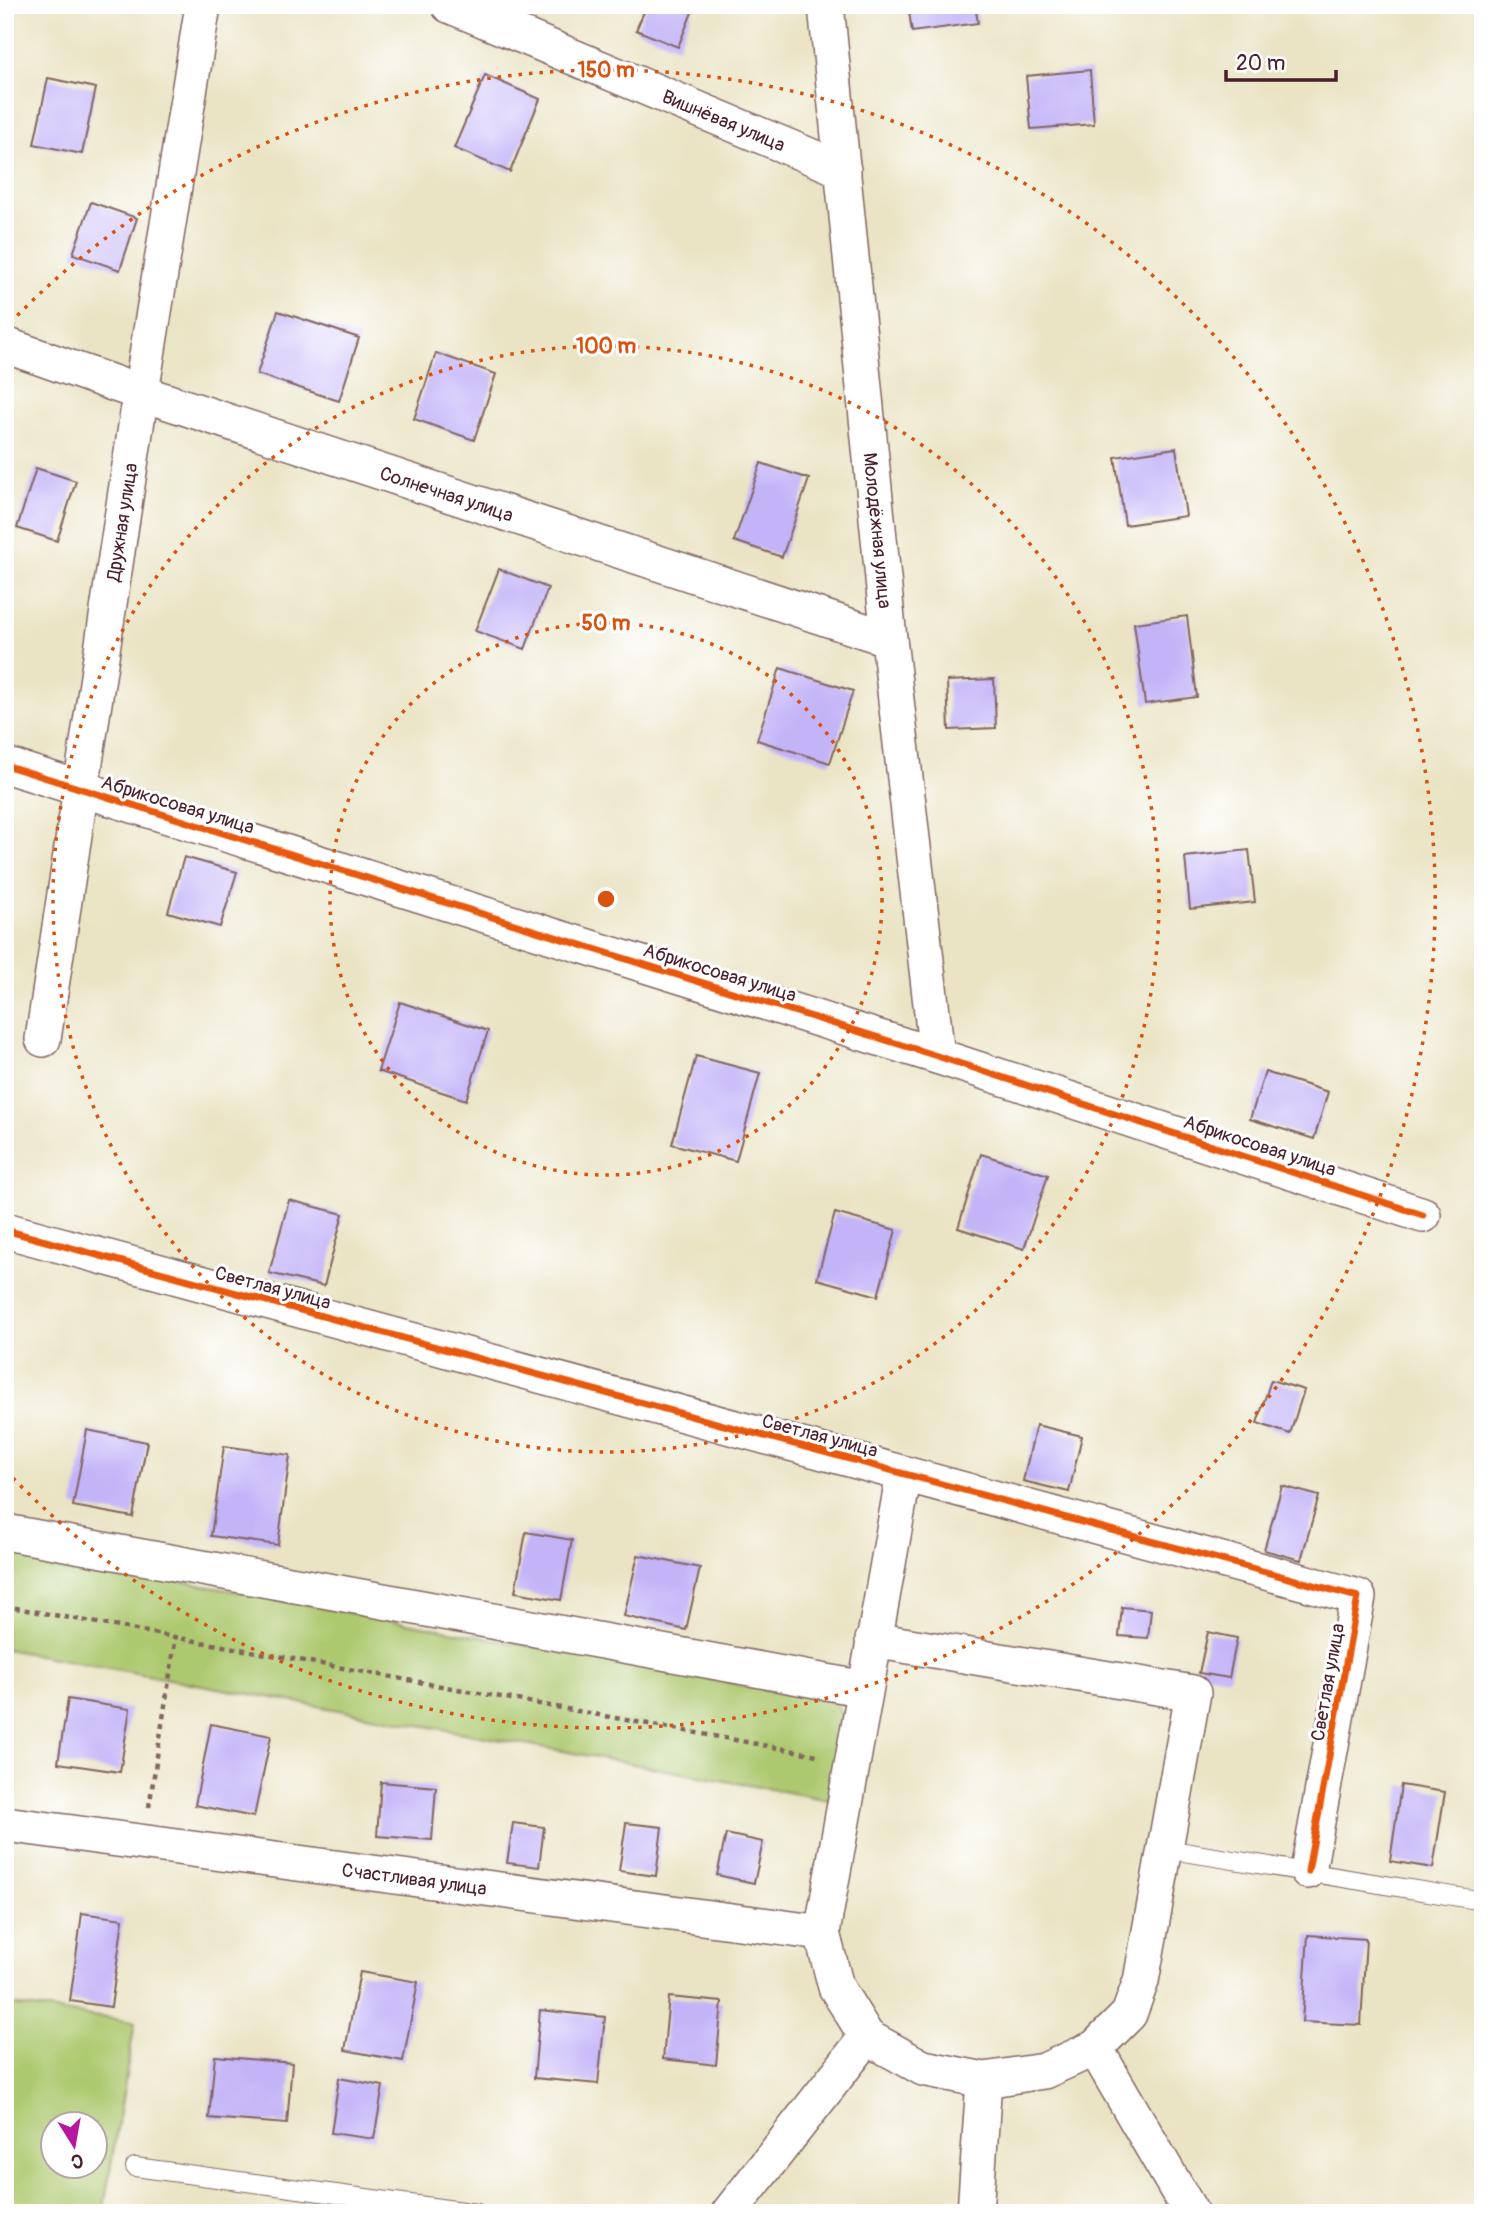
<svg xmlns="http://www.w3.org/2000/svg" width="1488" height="2218" font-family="Pangolin,sans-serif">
	<rect width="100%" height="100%" fill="#fff"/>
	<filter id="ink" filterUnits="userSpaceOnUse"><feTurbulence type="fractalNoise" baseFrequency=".0143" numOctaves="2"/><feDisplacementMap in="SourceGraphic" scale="14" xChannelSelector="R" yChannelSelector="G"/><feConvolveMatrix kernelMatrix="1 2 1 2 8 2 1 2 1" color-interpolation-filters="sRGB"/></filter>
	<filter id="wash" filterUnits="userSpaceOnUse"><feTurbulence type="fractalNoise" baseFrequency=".00686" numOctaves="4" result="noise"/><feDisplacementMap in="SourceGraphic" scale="28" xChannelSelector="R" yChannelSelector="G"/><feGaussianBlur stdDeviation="1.57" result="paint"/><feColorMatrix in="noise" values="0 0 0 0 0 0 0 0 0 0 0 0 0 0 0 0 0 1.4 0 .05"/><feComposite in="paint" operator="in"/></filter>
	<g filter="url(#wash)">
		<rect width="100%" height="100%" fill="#eae4c5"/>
		<path fill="#adc970" stroke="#7c744e" stroke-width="2" fill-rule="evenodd" d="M5,1549L835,1702L844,1717L830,1800L5,1649Z
			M5,2004L135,2022L103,2213H5ZM52,2124H94V2166H52Z"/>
		<g id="blocks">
			<path fill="#c3b4f8" d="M647,5H695L678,47L636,30Z
				M908,5H975L978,23L912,32Z
				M1090,70L1094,124L1031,129L1026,76Z
				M485,75L540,99L510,172L454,148Z
				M48,78L96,88L82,154L34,144Z
				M91,202L137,218L120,270L73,254Z
				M278,311L359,338L339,401L257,374Z
				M436,353L496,374L474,440L414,419Z
				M1176,448L1186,516L1125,525L1115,457Z
				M761,463L809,479L782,557L734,541Z
				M36,468L76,481L57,541L17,528Z
				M499,569L548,588L525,649L475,631Z
				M1187,616L1197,697L1145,704L1134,623Z
				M780,668L853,691L830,763L757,740Z
				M994,679L996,728L949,730L947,681Z
				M1249,850L1255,902L1190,909L1185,857Z
				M184,857L237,872L220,927L168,912Z
				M400,1002L488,1031L466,1100L378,1071Z
				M696,1056L760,1073L736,1161L672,1144Z
				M1265,1072L1328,1092L1314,1139L1250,1119Z
				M981,1154L1048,1175L1024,1249L958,1228Z
				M289,1200L343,1214L324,1286L269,1273Z
				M835,1213L896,1230L878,1296L817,1279Z
				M1271,1380L1304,1390L1290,1434L1257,1423Z
				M1036,1425L1082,1436L1069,1492L1023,1481Z
				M87,1430L147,1442L133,1517L73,1506Z
				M224,1446L290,1455L278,1545L211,1536Z
				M1282,1486L1319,1496L1301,1560L1264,1550Z
				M526,1532L572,1540L561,1600L515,1592Z
				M638,1555L700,1568L686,1630L624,1616Z
				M1122,1607L1151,1610L1148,1638L1119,1636Z
				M1208,1632L1237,1638L1229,1678L1199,1673Z
				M68,1699L130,1709L120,1772L58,1763Z
				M211,1724L271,1736L254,1817L195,1805Z
				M381,1782L436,1787L432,1840L377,1836Z
				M1401,1785L1445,1792L1433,1868L1390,1861Z
				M513,1823L544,1827L539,1867L507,1863Z
				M626,1823L662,1827L656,1876L619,1871Z
				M726,1834L763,1842L754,1883L717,1875Z
				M82,1913L123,1919L111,2007L70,2001Z
				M1308,1935L1366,1939L1361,2025L1302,2022Z
				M360,1972L418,1982L403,2061L345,2050Z
				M669,1997L722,2002L716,2065L663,2059Z
				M540,2010L605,2017L598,2084L534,2078Z
				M215,2056L292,2063L287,2124L209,2118Z
				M339,2078L383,2086L374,2139L331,2133Z"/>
		</g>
	</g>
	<g filter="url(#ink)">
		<use href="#blocks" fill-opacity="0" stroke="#826461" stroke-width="2"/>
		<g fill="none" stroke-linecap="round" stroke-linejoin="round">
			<defs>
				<path id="lane" d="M1166,1849L1483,1901
					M135,2167L477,2213"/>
				<g id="street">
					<path id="s1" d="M449,5L843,170"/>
					<path id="s2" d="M826,5L889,639L937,1056"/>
					<path id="s3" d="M5,345L141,393L889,639"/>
					<path d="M5,765L937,1056L1423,1215"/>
					<path id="s4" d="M43,1039L141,393L203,5"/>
					<path d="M5,1230L1358,1597L1308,1871"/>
					<path d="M5,1532L865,1689"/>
					<path d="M873,1640L1193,1693L1141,1981L1129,2014L1095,2048L1044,2071L984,2080L923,2068L867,2037L836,1987L822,1933L904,1474"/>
					<path id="s5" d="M5,1824L822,1933"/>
					<path d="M1095,2048L1191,2213"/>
					<path d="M729,2213L867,2037"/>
					<path d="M975,2213L984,2080"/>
				</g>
			</defs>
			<use href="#lane" stroke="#826461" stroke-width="20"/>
			<use href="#street" stroke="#826461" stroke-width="38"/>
			<path stroke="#826461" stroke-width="4.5" stroke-dasharray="5 5" stroke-linecap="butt" d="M5,1606L817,1755
				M149,1807L176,1636"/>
			<use href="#lane" stroke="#fff" stroke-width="18"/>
			<use href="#street" stroke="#fff" stroke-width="35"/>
			<defs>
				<path id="cycleway" d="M5,765L937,1056L1423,1215
					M5,1230L1358,1597L1308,1871"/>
			</defs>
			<use href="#cycleway" stroke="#fff" stroke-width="11"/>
			<use href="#cycleway" stroke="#e8590c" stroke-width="7"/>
		</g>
	</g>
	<g fill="none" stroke="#d8530f" stroke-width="3.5" stroke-dasharray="3.5 7">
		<circle cx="606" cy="899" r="276"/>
		<circle cx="606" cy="899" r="553"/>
		<path d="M10 323A829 829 0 1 1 10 1475"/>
	</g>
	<g text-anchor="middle" stroke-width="6" stroke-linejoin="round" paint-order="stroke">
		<g font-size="19" fill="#4a1f2b" stroke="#fff">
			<text dy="7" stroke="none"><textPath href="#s1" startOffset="298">Вишнёвая улица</textPath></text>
			<text dy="7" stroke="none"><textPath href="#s3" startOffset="466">Солнечная улица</textPath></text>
			<text dy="7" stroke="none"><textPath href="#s4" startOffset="523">Дружная улица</textPath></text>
			<text dy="7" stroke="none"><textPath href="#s2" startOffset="528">Молодёжная улица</textPath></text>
			<text transform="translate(178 804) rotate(17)" y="7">Абрикосовая улица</text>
			<text transform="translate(720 972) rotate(17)" y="7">Абрикосовая улица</text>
			<text transform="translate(1260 1145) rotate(18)" y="7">Абрикосовая улица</text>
			<text transform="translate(273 1287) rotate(15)" y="7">Светлая улица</text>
			<text transform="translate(820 1435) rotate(15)" y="7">Светлая улица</text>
			<text transform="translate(1327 1682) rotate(-80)" y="7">Светлая улица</text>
			<text dy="7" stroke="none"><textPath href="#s5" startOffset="413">Счастливая улица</textPath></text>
		</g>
	</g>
	<circle cx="606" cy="899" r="10" fill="#d8530f" stroke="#fff" stroke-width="3.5"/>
	<g font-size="21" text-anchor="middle" font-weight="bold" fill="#d8530f" stroke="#fff" stroke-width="6" stroke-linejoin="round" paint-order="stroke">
		<text x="606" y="77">150 m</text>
		<text x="606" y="353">100 m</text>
		<text x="606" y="630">50 m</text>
	</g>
	<rect width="1488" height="2218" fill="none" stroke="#fff" stroke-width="28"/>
	<g transform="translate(74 2145) rotate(169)"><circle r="33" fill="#ffffff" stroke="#b7a5aa" stroke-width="2"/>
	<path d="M0-5L12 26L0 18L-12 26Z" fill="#b5179e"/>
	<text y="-10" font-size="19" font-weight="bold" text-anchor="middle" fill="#4a1f2b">С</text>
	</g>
	<path d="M1226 70v10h110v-10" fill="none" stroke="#4a1f2b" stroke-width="3.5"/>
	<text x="1236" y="70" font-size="21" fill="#4a1f2b" stroke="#ffffff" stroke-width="5" paint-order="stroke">20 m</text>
</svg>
